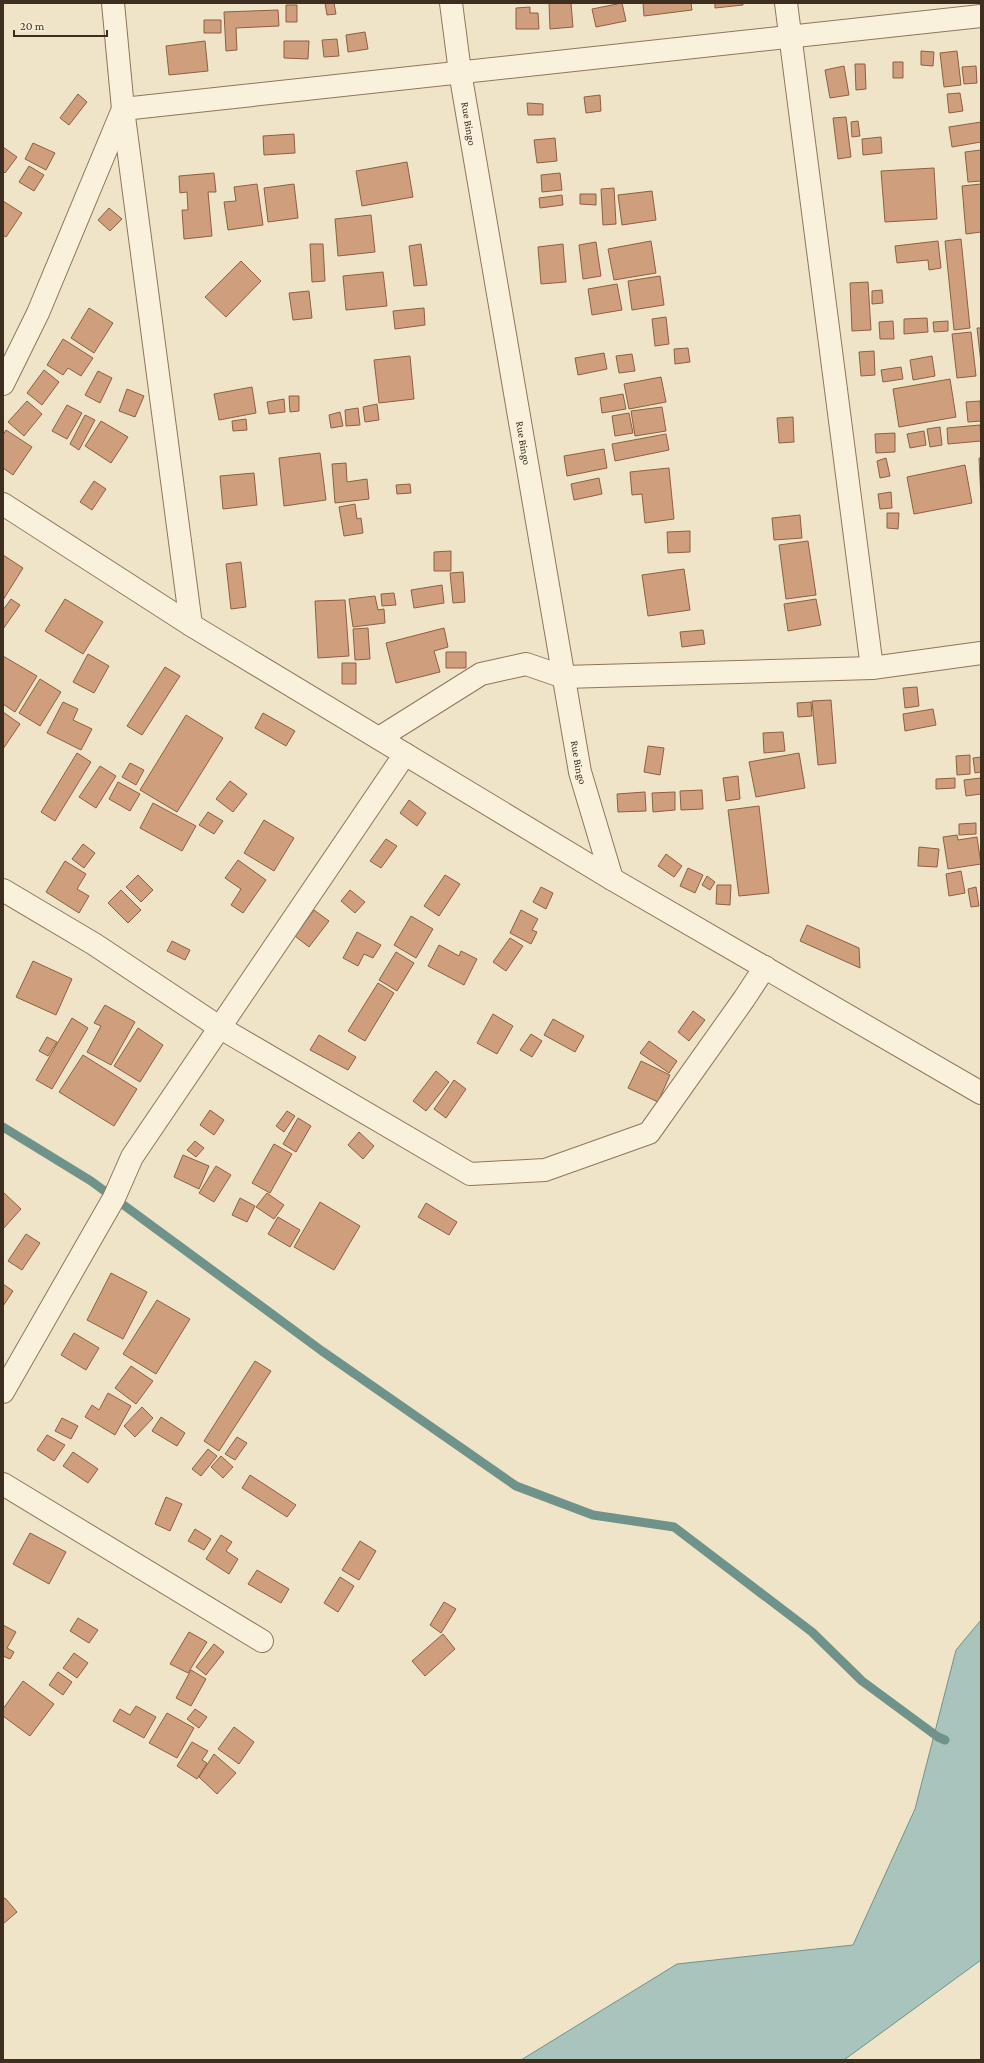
<svg xmlns="http://www.w3.org/2000/svg" width="984" height="2063" font-family="'Crimson Pro',serif">
	<rect width="100%" height="100%" fill="#f0e4c8"/>
	<path fill="#a9c4bc" stroke="#6f938a" d="M981,1620V1960L844,2060H521L677,1964L853,1945L915,1809L956,1650Z"/>
	<g fill="none" stroke-linecap="round" stroke-linejoin="round">
		<path stroke="#6f938a" stroke-width="9" d="M3,1127L91,1181L322,1351L516,1486L593,1515L674,1527L812,1632L862,1681L938,1737L945,1740"/>
	</g>
	<path fill="#cf9f7d" stroke="#8d5f41" d="M325,3H334L336,14L327,15Z
		M549,3H571L573,27L550,29Z
		M622,3L626,21L596,27L592,9Z
		M643,3H691L692,10L644,16Z
		M715,3H743V5L715,8Z
		M286,5H297V22H286Z
		M530,7V13H538L539,29H516V8Z
		M278,10L279,26L236,28L237,50L226,51L224,12Z
		M204,20H221V33H204Z
		M365,32L368,49L348,52L346,35Z
		M337,39L339,56L324,57L322,40Z
		M205,41L208,71L169,75L166,46Z
		M284,41H309L308,59L284,58Z
		M921,51L934,52L933,66L921,65Z
		M957,51L961,85L944,87L940,53Z
		M893,62H903V78H893Z
		M855,64H865L866,89L856,90Z
		M844,66L849,95L830,98L825,70Z
		M976,66L977,83L964,84L962,67Z
		M960,93L963,111L949,113L947,94Z
		M78,94L87,102L69,125L60,118Z
		M600,95L601,111L586,113L584,97Z
		M527,103L543,104V115H528Z
		M846,117L851,157L838,159L833,118Z
		M858,121L860,136L852,137L851,122Z
		M981,122V142L952,147L949,127Z
		M294,134L295,153L264,155L263,136Z
		M881,137L882,153L863,155L862,139Z
		M555,138L557,161L537,163L534,140Z
		M33,143L55,153L46,170L25,159Z
		M3,147L17,157L5,173L3,171Z
		M981,150V181L968,182L965,152Z
		M407,162L413,197L362,206L356,171Z
		M29,166L44,175L34,191L19,182Z
		M934,168L937,219L885,222L881,171Z
		M214,173L216,192H208L212,236L184,239L182,210H188L187,192L180,193L179,176Z
		M560,173L562,190L542,192L541,175Z
		M257,184L263,225L228,230L224,202L236,201L234,187Z
		M294,184L298,218L268,222L264,188Z
		M981,184V232L966,234L962,186Z
		M614,188L616,224L603,225L601,189Z
		M652,191L656,220L622,225L618,195Z
		M580,194H596V205L580,204Z
		M562,195L563,205L540,208L539,198Z
		M3,201L22,213L6,237L3,235Z
		M109,208L122,219L110,231L98,220Z
		M371,215L375,252L338,256L335,219Z
		M961,239L970,328L954,330L945,241Z
		M651,241L656,273L614,280L608,249Z
		M938,241L941,268L929,270L928,260L897,263L895,246Z
		M596,242L601,276L583,279L579,245Z
		M310,244H323L325,281L312,282Z
		M421,244L427,285L414,286L409,246Z
		M563,244L566,282L541,284L538,247Z
		M241,261L261,281L226,317L205,297Z
		M383,272L387,306L346,310L343,276Z
		M660,276L664,305L632,310L628,281Z
		M868,282L871,330L852,331L850,283Z
		M617,284L622,310L592,315L588,289Z
		M882,290L883,303L872,304V291Z
		M309,291L312,318L293,320L289,293Z
		M89,308L113,323L94,353L71,338Z
		M424,308L425,325L395,329L393,311Z
		M666,317L669,344L655,346L652,319Z
		M927,318L928,332L904,334V319Z
		M893,321L894,339H880L879,322Z
		M948,321V331L934,332L933,322Z
		M977,328H981V363Z
		M971,332L976,376L957,378L952,334Z
		M63,339L93,358L81,376L68,368L63,375L47,365Z
		M688,348L690,362L675,364L674,349Z
		M874,351L875,375L861,376L859,352Z
		M604,353L607,369L578,375L575,358Z
		M632,354L635,371L619,373L616,356Z
		M410,356L414,399L379,403L374,360Z
		M932,356L935,376L913,380L910,360Z
		M901,367L903,379L883,382L881,370Z
		M44,370L59,382L42,405L27,393Z
		M98,371L112,378L100,403L85,395Z
		M661,377L666,402L629,409L624,384Z
		M950,379L956,417L899,427L893,389Z
		M252,387L256,413L219,420L214,394Z
		M127,389L144,396L135,417L119,411Z
		M623,394L626,409L602,413L600,398Z
		M289,396H299V411L290,412Z
		M284,399L285,412L269,414L267,402Z
		M27,401L42,414L24,436L8,422Z
		M980,401L981,421L968,422L966,402Z
		M377,404L379,420L365,422L363,407Z
		M67,405L82,413L67,439L52,431Z
		M662,407L666,431L635,436L631,411Z
		M358,408L360,425L346,426L345,410Z
		M340,412L343,426L331,428L329,415Z
		M629,413L633,433L615,436L612,416Z
		M85,415L95,420L79,450L70,444Z
		M793,417L794,442L779,443L777,418Z
		M246,419L247,430L233,431L232,421Z
		M101,421L128,437L111,463L85,446Z
		M980,425L981,441L948,444L947,428Z
		M940,427L942,445L930,447L927,429Z
		M6,430L32,447L13,475L3,468V435Z
		M924,431L926,445L910,448L907,434Z
		M895,433V452L876,453L875,434Z
		M666,434L669,450L615,461L612,444Z
		M604,449L607,468L567,476L564,456Z
		M320,453L326,500L284,506L279,458Z
		M886,458L890,476L880,478L877,461Z
		M979,458H981V498Z
		M346,463L347,482L367,479L369,499L335,503L332,464Z
		M965,465L972,503L914,514L907,477Z
		M669,468L674,519L645,523L642,494L632,495L630,472Z
		M254,473L257,505L223,509L220,476Z
		M599,478L602,494L574,500L571,484Z
		M94,481L106,489L92,510L80,502Z
		M410,484L411,493L397,494L396,485Z
		M891,492L892,508L880,509L878,494Z
		M355,504L357,519L361,518L363,533L344,536L339,507Z
		M887,513H899L898,529L887,528Z
		M800,515L802,538L774,540L772,518Z
		M690,531V552L668,553L667,532Z
		M808,541L816,595L786,599L779,545Z
		M451,551V571H434V552Z
		M3,555L23,568L3,600Z
		M241,562L246,607L231,609L226,564Z
		M684,569L690,610L648,616L642,575Z
		M463,572L465,602L453,603L450,573Z
		M442,585L444,603L414,608L411,590Z
		M394,593L396,605L382,606L381,594Z
		M375,596L378,610L384,609L385,623L353,627L349,599Z
		M11,599L20,605L3,629V610Z
		M65,599L103,622L83,654L45,631Z
		M816,599L821,625L788,631L784,604Z
		M345,600L349,656L318,658L315,601Z
		M368,628L370,659L355,660L353,629Z
		M444,628L448,647L434,651L440,672L396,683L386,643Z
		M703,630L705,644L682,647L680,632Z
		M446,652H466V668H446Z
		M88,654L109,666L94,693L73,682Z
		M3,656L37,676L15,712L3,704Z
		M342,663H356V684H342Z
		M165,667L180,676L142,735L127,726Z
		M40,679L61,692L40,726L19,713Z
		M917,687L919,706L905,708L903,688Z
		M831,700L836,763L818,765L812,701Z
		M63,702L78,709L73,720L92,729L81,750L47,733Z
		M811,702L812,716L798,717L797,703Z
		M933,709L936,725L905,731L903,714Z
		M3,712L20,724L3,749Z
		M263,713L295,731L286,746L255,728Z
		M186,715L223,738L177,812L140,790Z
		M783,732L785,751L764,753L763,733Z
		M648,746L664,748L660,775L644,772Z
		M77,753L91,762L55,821L41,812Z
		M799,753L805,788L756,797L749,762Z
		M970,755V774L957,775L956,756Z
		M981,757V772L975,773L973,758Z
		M130,763L144,770L136,785L122,777Z
		M100,766L116,776L96,808L79,797Z
		M738,776L740,799L726,801L723,778Z
		M955,778V788L936,789V779Z
		M981,778V794L966,796L964,780Z
		M230,781L247,794L233,812L216,799Z
		M118,782L140,794L130,811L109,799Z
		M702,790L703,809L681,810L680,791Z
		M645,792L646,811L618,812L617,794Z
		M675,792V810L653,812L652,793Z
		M409,800L426,813L417,826L400,813Z
		M153,803L196,826L182,851L140,828Z
		M759,806L769,893L739,896L728,810Z
		M208,812L223,821L214,834L199,825Z
		M264,820L294,838L274,871L244,853Z
		M976,823V834L959,835V824Z
		M957,835L958,840L977,837L981,864L948,869L943,837Z
		M386,839L397,846L381,868L370,861Z
		M83,844L95,853L84,868L72,859Z
		M919,847L939,849L937,867L918,866Z
		M666,854L682,866L674,877L658,866Z
		M238,860L266,880L243,913L231,905L241,889L225,878Z
		M65,861L86,874L77,889L89,896L79,913L46,892Z
		M688,868L703,875L695,893L680,886Z
		M961,871L965,893L949,896L946,874Z
		M138,875L153,890L141,902L126,887Z
		M445,875L460,884L439,916L424,906Z
		M707,876L715,882L710,890L702,885Z
		M717,885H731L730,905L716,904Z
		M541,887L553,893L546,909L533,902Z
		M976,887L979,906L971,907L968,889Z
		M121,890L141,910L128,923L108,903Z
		M350,890L365,902L355,913L341,901Z
		M314,910L329,921L309,947L295,936Z
		M521,910L538,919L532,930L537,932L531,944L510,933Z
		M411,916L433,929L416,958L394,945Z
		M807,925L859,948L860,968L800,941Z
		M357,932L381,945L373,958L364,954L358,966L343,958Z
		M510,938L523,946L506,971L493,962Z
		M172,941L190,950L185,960L167,951Z
		M439,945L459,956L461,951L477,959L464,985L428,966Z
		M396,952L414,963L397,991L379,980Z
		M33,961L72,979L56,1015L16,997Z
		M378,983L394,993L365,1041L348,1031Z
		M105,1005L135,1022L111,1065L87,1052L101,1026L94,1023Z
		M693,1011L705,1020L689,1041L678,1032Z
		M493,1014L513,1026L497,1054L477,1043Z
		M72,1018L88,1028L52,1089L36,1080Z
		M553,1019L584,1036L575,1052L544,1035Z
		M138,1028L163,1045L140,1082L114,1066Z
		M531,1034L542,1041L532,1057L520,1050Z
		M319,1035L356,1057L348,1070L310,1050Z
		M47,1037L57,1042L48,1056L39,1051Z
		M649,1041L677,1061L669,1073L640,1053Z
		M83,1055L137,1089L114,1126L59,1092Z
		M641,1061L670,1075L658,1102L628,1088Z
		M436,1071L449,1082L426,1111L413,1101Z
		M454,1080L466,1089L446,1118L434,1109Z
		M210,1110L224,1120L214,1135L200,1125Z
		M287,1111L295,1116L284,1132L276,1126Z
		M298,1118L311,1126L296,1152L283,1144Z
		M359,1132L374,1146L363,1159L348,1145Z
		M195,1141L204,1148L196,1157L187,1150Z
		M274,1144L292,1154L270,1193L252,1183Z
		M183,1155L209,1166L199,1189L174,1177Z
		M216,1166L231,1175L214,1202L199,1193Z
		M3,1192L21,1209L3,1229Z
		M267,1193L284,1205L274,1219L256,1207Z
		M240,1198L255,1206L247,1222L232,1215Z
		M320,1202L360,1226L334,1270L294,1247Z
		M426,1203L457,1222L449,1235L418,1217Z
		M278,1217L300,1230L290,1247L268,1234Z
		M26,1234L40,1243L22,1270L8,1261Z
		M111,1273L147,1292L123,1339L87,1320Z
		M3,1284L13,1291L3,1306Z
		M157,1300L190,1319L156,1374L123,1354Z
		M74,1333L99,1348L86,1370L61,1355Z
		M255,1361L271,1371L219,1451L204,1441Z
		M131,1366L153,1381L136,1404L115,1388Z
		M108,1393L131,1406L115,1435L85,1417L92,1405L99,1410Z
		M142,1407L153,1418L135,1437L124,1426Z
		M161,1417L185,1433L177,1446L152,1431Z
		M62,1418L78,1426L71,1439L55,1431Z
		M47,1435L65,1445L54,1461L37,1450Z
		M237,1437L247,1443L235,1460L225,1454Z
		M208,1449L217,1456L201,1476L192,1469Z
		M73,1452L98,1469L88,1483L63,1466Z
		M221,1456L233,1467L223,1478L211,1467Z
		M250,1475L296,1505L287,1517L242,1488Z
		M166,1497L182,1504L170,1531L155,1524Z
		M195,1529L211,1539L204,1550L188,1541Z
		M30,1533L66,1552L49,1584L13,1564Z
		M221,1535L232,1542L226,1551L238,1559L229,1574L206,1559Z
		M360,1541L376,1551L359,1580L342,1570Z
		M257,1570L289,1589L281,1603L248,1584Z
		M340,1577L354,1586L338,1612L324,1603Z
		M444,1602L456,1609L441,1633L430,1625Z
		M78,1618L98,1630L89,1643L70,1631Z
		M3,1625L16,1632L7,1648L14,1652L10,1659L3,1656Z
		M189,1632L207,1642L188,1673L170,1664Z
		M443,1634L455,1649L425,1676L412,1661Z
		M214,1644L224,1652L206,1675L196,1667Z
		M74,1653L88,1663L77,1678L63,1668Z
		M191,1670L206,1679L191,1706L176,1698Z
		M58,1672L72,1682L63,1695L49,1685Z
		M23,1681L54,1704L30,1736L3,1716V1709Z
		M136,1706L156,1717L144,1738L113,1721L120,1709L130,1715Z
		M195,1709L207,1717L199,1728L187,1719Z
		M167,1713L194,1728L177,1758L149,1743Z
		M234,1727L254,1742L239,1764L218,1749Z
		M192,1742L208,1751L202,1760L207,1763L197,1779L177,1766Z
		M214,1754L236,1773L217,1794L199,1777Z
		M5,1898L17,1912L3,1924V1899Z"/>
	<g fill="none" stroke-linecap="round" stroke-linejoin="round">
		<defs>
			<g id="minor">
				<path d="M113,3L123,109L191,625"/>
				<path id="s1" d="M451,3L460,72L580,772L612,879"/>
				<path d="M786,3L872,668"/>
				<path d="M3,384L38,313L123,109L981,16"/>
				<path d="M3,504L191,625L612,879L981,1093"/>
				<path d="M379,738L481,674L526,664L564,677L872,668L981,653"/>
				<path d="M3,890L94,944L219,1027L470,1174L545,1170L649,1133L744,999L765,967"/>
				<path d="M3,1392L114,1198L132,1157L405,754"/>
				<path d="M3,1484L262,1641"/>
			</g>
		</defs>
		<use href="#minor" stroke="#8d765c" stroke-width="24"/>
		<use href="#minor" stroke="#faf1dc" stroke-width="22"/>
	</g>
	<g text-anchor="middle" stroke-width="3" stroke-linejoin="round" paint-order="stroke">
		<g font-size="11" fill="#3d2e20" stroke="#f7eed8">
			<text dy="4" stroke="none"><textPath href="#s1" startOffset="122">Rue Bingo</textPath></text>
			<text dy="4" stroke="none"><textPath href="#s1" startOffset="446">Rue Bingo</textPath></text>
			<text dy="4" stroke="none"><textPath href="#s1" startOffset="770">Rue Bingo</textPath></text>
		</g>
	</g>
	<rect width="984" height="2063" fill="none" stroke="#3d2e20" stroke-width="8"/>
	<path d="M14 30v6h93v-6" fill="none" stroke="#3d2e20" stroke-width="2"/>
	<text x="20" y="30" font-size="12" fill="#3d2e20" stroke="#f7eed8" stroke-width="3" paint-order="stroke">20 m</text>
</svg>
